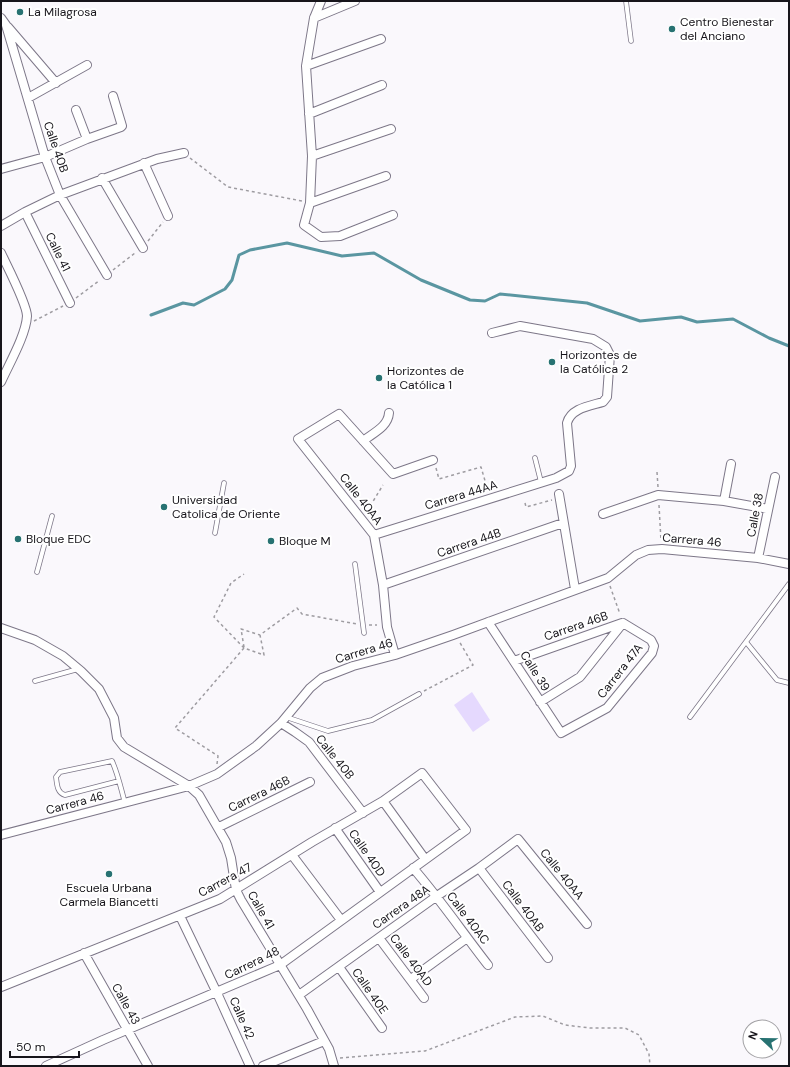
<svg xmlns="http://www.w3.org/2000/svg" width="790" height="1067" font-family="'DM Sans',sans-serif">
	<rect width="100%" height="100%" fill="#faf8fc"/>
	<path fill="#e5d9fe" d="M472,692L490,720L473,732L454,705Z"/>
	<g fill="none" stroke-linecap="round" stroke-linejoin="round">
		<path stroke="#5a96a1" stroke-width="3" d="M151,315L183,303L194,305L225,289L232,280L239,255L250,250L287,243L342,256L374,253L421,280L470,300L485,301L500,294L587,303L640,321L681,317L697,322L733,319L769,338L789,346"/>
		<defs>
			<path id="lane" d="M626,1L631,41
				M535,458L541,482
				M215,533L224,483
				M355,564L364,633
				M37,572L52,516
				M746,642L777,680L789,683
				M35,681L78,669
				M286,717L328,731L372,720L419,694
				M690,717L789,584
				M119,781L65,795C57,793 57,784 56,777L60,772L112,761C118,774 121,789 125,803"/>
			<path id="street" d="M321,1L314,18L306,66L312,156L310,203L304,225L321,237L340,236L393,215
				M1,18L6,25L45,157L60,195L107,275
				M314,18L355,1
				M8,27L56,83
				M306,66L381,39
				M28,98L87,65
				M76,110L87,139
				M309,114L382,85
				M312,156L391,129
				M144,163L168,216
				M1,169L45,157L87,139L121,127L122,126L113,96
				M102,178L143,248
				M310,203L386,176
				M25,212L70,303
				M1,226L25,212L60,195L157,159L184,153
				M1,253C7,266 27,304 27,316C26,335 9,364 1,382
				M363,441C373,433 388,427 389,413
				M559,494L575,589
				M724,501L731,464
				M603,514L658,495L724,501L768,509
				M374,535L556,478L569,471L571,466L567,423C571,408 590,406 603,402L607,397L610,355L606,347L593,339L520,326L492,333
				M758,558L775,477
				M383,585L563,523
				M488,622L561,733L607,708L652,653L654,646L651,640L623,623
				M1,628L35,640L63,656L81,671L99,689L114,718L117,738L124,747L189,786L199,795L226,842L231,858L236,890L241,900L307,1009L329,1049L334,1066
				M395,655L387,627L383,585L374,535L298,439L339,414L393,474L433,460
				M514,661L622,623
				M540,702L580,677L623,623
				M281,723L295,732L309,742L363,813
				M383,801L425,859
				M219,827L310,782
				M335,828L380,892
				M1,835L189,786L217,774L256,746L281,723L310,688L322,678L353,666L395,655L453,635L608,578L636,555L648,550L662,549L758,558L789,564
				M292,855L341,920
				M413,868C440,899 463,933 488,965
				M479,868L548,958
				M180,916L217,993L250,1066
				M379,938L424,998
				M84,953L148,1066
				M339,967L382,1028
				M411,979L467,938
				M1,987L220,899L312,842L383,801L422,773L466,830L280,965L103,1040L46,1066
				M299,995L437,896L479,868L518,839L587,924
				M263,1066L324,1041"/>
		</defs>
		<use href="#lane" stroke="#7d7788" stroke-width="5.5"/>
		<use href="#street" stroke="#7d7788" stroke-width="10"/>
		<path stroke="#9e9ca1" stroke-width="1.5" stroke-dasharray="3 3" stroke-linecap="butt" d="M190,158L228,187L302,201
			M148,241L163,222
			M113,270L135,253
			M76,298L100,280
			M34,321L63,306
			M436,468L439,479L481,467L488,491
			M657,472L658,487
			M525,503L526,507L552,500
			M659,505L661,541
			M364,508L372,503L383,485
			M610,586L620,614
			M369,625H377
			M244,647L241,629L260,635
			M244,648L214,617L231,583L244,574
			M424,691L473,665L459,641
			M217,764L218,756L175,728L244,648L264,655L260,635L297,608L302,614L357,624
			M340,1058L425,1051L515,1017L543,1016L565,1025L590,1028H625L639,1035L649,1054L650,1066"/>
		<use href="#lane" stroke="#fff" stroke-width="4"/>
		<use href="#street" stroke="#fff" stroke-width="8"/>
	</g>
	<g fill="#277272" stroke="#fff" stroke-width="1.5">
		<circle cx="20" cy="12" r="4"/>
		<circle cx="672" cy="29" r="4"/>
		<circle cx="552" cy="362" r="4"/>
		<circle cx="379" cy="378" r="4"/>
		<circle cx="164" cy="507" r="4"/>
		<circle cx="18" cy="539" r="4"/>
		<circle cx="271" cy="541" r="4"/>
		<circle cx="109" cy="874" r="4"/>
	</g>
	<g text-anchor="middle" stroke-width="4" stroke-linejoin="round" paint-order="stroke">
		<g font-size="12" fill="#17151b" stroke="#fff" text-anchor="start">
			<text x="28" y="16">La Milagrosa</text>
			<text x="680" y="26">Centro Bienestar<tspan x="680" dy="14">del Anciano</tspan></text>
			<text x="560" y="359">Horizontes de<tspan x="560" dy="14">la Católica 2</tspan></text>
			<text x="387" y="375">Horizontes de<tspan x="387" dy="14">la Católica 1</tspan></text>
			<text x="172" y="504">Universidad<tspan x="172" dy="14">Catolica de Oriente</tspan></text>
			<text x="26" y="543">Bloque EDC</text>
			<text x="279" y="545">Bloque M</text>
			<text x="109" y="892" text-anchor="middle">Escuela Urbana<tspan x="109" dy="14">Carmela Biancetti</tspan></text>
		</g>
		<g font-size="12" fill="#17151b" stroke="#fff">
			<text transform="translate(56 147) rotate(71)" y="4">Calle 40B</text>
			<text transform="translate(58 252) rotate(64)" y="4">Calle 41</text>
			<text transform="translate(461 495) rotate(-17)" y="4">Carrera 44AA</text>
			<text transform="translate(361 499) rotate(52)" y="4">Calle 40AA</text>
			<text transform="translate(755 515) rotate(-79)" y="4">Calle 38</text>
			<text transform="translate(692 540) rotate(5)" y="4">Carrera 46</text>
			<text transform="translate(469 543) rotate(-19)" y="4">Carrera 44B</text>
			<text transform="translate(576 626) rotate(-19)" y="4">Carrera 46B</text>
			<text transform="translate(364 651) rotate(-17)" y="4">Carrera 46</text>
			<text transform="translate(535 671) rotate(58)" y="4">Calle 39</text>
			<text transform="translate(620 671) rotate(-52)" y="4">Carrera 47A</text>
			<text transform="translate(335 757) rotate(51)" y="4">Calle 40B</text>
			<text transform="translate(259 794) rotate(-26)" y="4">Carrera 46B</text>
			<text transform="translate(75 803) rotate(-15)" y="4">Carrera 46</text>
			<text transform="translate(367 853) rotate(55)" y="4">Calle 40D</text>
			<text transform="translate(562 874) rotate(51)" y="4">Calle 40AA</text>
			<text transform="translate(225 880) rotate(-28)" y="4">Carrera 47</text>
			<text transform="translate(523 906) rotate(53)" y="4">Calle 40AB</text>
			<text transform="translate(401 907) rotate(-35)" y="4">Carrera 48A</text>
			<text transform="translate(261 910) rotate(60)" y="4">Calle 41</text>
			<text transform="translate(468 918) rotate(53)" y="4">Calle 40AC</text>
			<text transform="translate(411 960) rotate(53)" y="4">Calle 40AD</text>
			<text transform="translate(252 963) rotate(-26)" y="4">Carrera 48</text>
			<text transform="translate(370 991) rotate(55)" y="4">Calle 40E</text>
			<text transform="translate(126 1004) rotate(61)" y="4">Calle 43</text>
			<text transform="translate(242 1018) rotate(66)" y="4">Calle 42</text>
		</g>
	</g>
	<rect width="790" height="1067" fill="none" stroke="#17151b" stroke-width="4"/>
	<g transform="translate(762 1039) rotate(292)"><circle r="19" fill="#ffffff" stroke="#a2a1a4"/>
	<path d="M0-3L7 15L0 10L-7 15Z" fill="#277272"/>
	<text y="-6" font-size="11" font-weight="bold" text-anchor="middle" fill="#17151b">N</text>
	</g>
	<path d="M10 1051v6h69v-6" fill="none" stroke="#17151b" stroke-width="2"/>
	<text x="16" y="1051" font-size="12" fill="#17151b" stroke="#ffffff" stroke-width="3" paint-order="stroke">50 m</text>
</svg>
